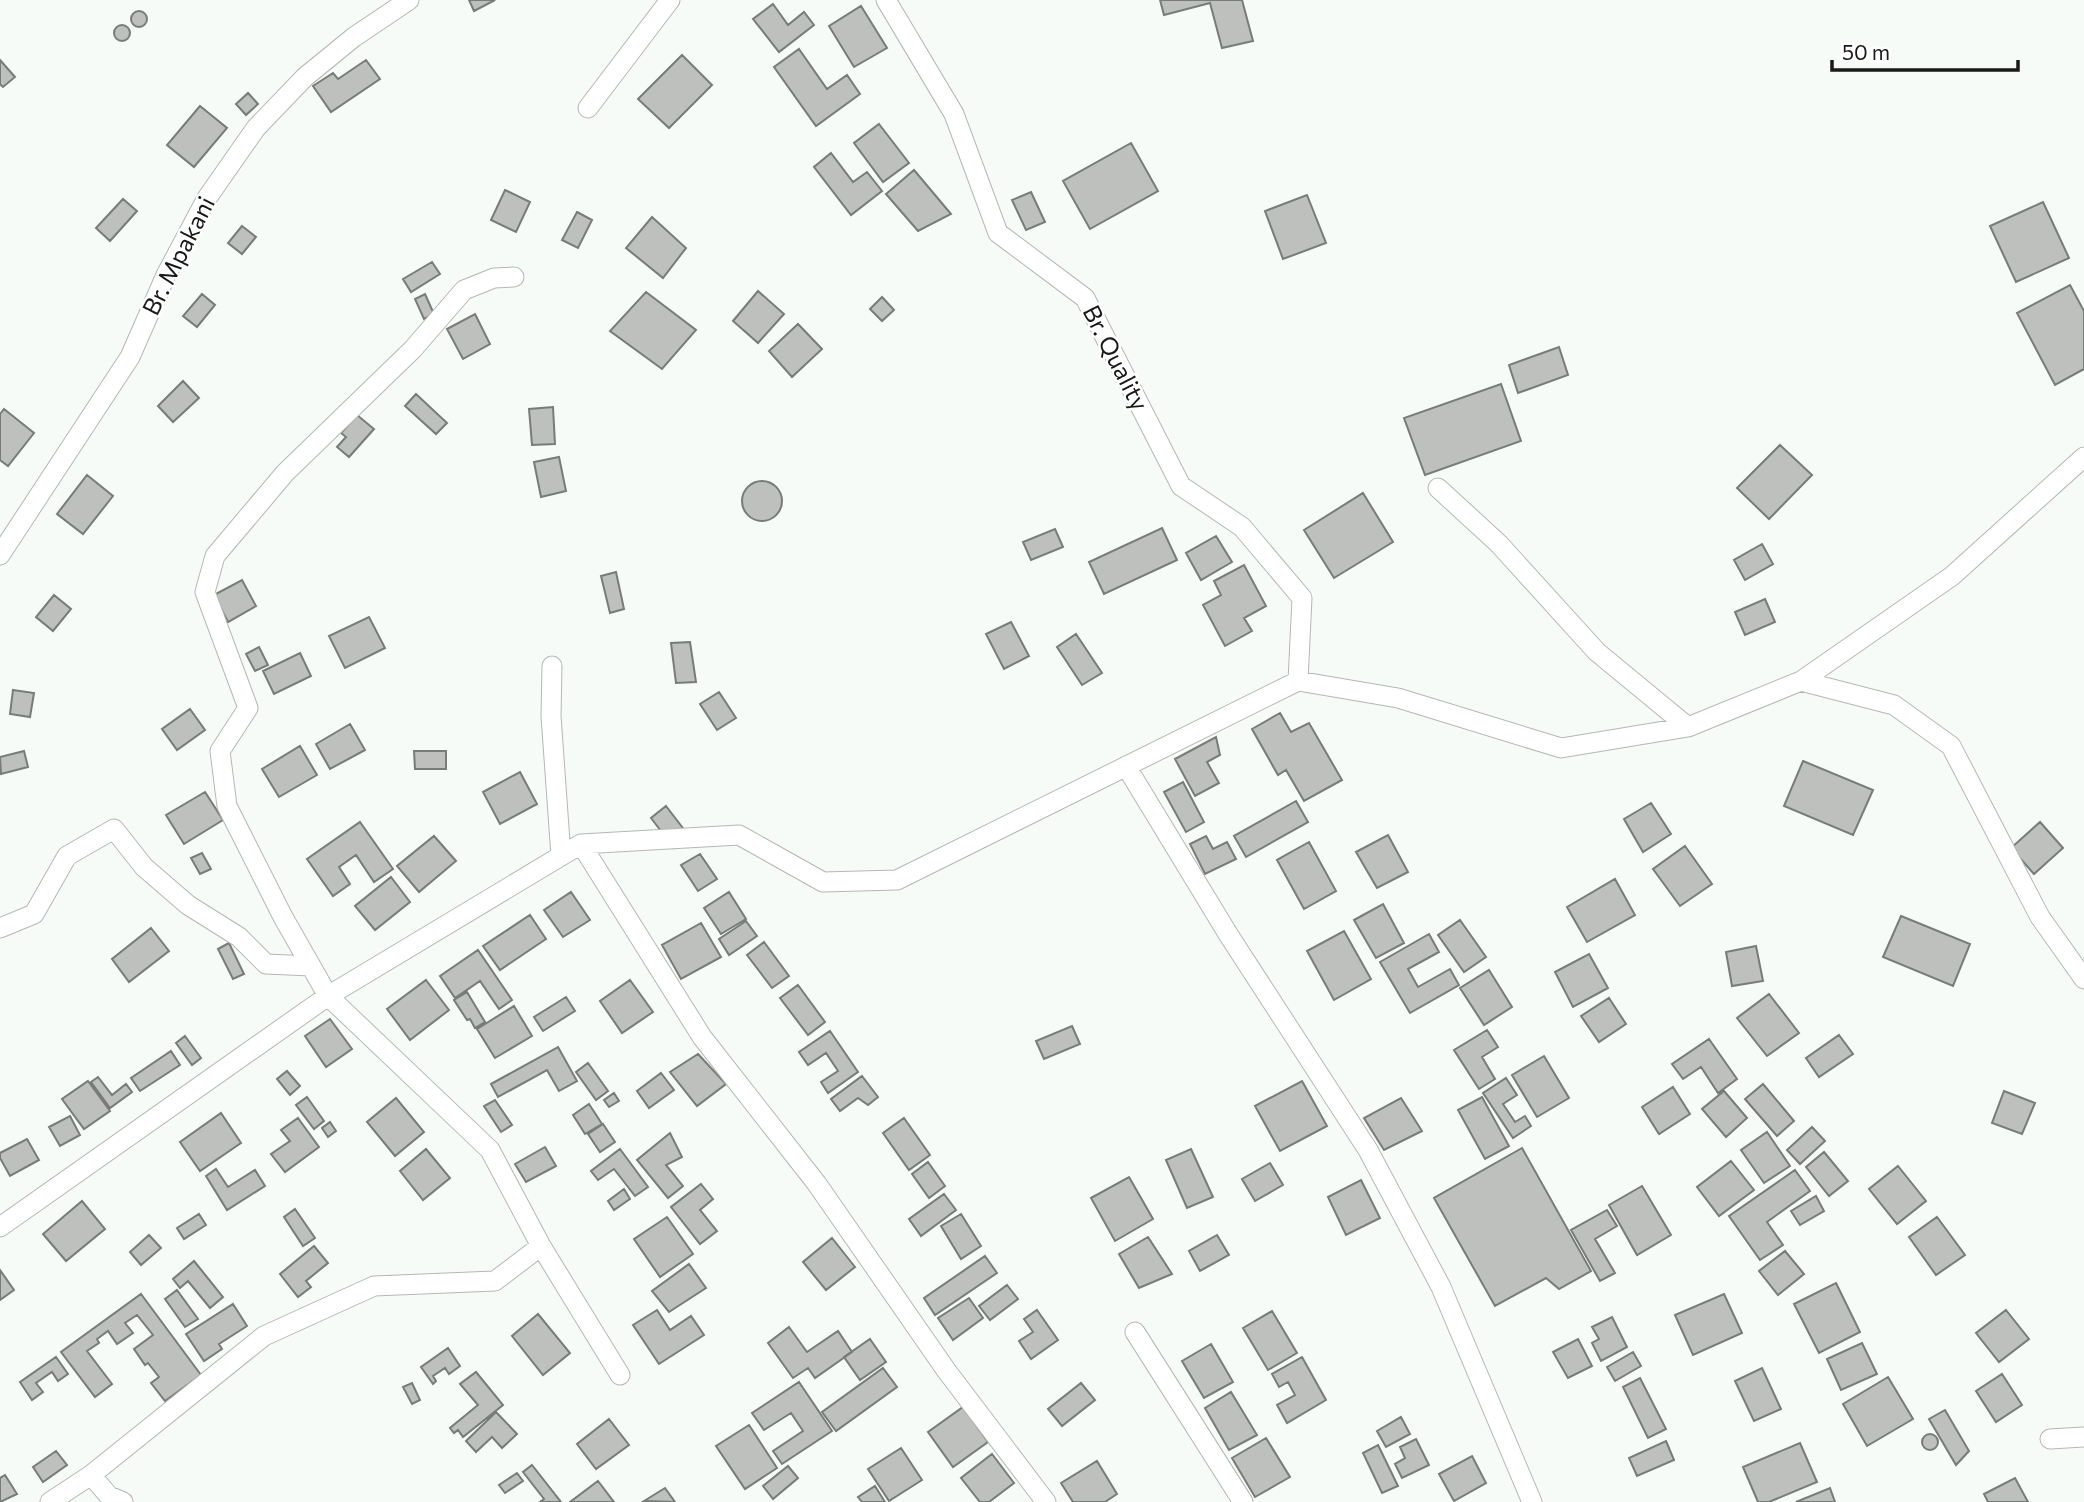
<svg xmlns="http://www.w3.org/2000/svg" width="2084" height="1502" font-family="Commissioner,sans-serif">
	<rect width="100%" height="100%" fill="#f7fbf7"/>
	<path fill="#bdc0bc" stroke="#787c78" stroke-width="2" d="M469,0H495L474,11Z
		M1160,0H1242L1253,41L1222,48L1210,3L1164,15Z
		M773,4L788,25L804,12L814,25L779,52L753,19Z
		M861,6L887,48L854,67L829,26Z
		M131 19a8 8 0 1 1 16 0a8 8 0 1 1-16 0Z
		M114 33a8 8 0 1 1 16 0a8 8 0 1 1-16 0Z
		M799,49L827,89L847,75L860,94L816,126L774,67Z
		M682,55L712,85L669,128L638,99Z
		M0,60L15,77L3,87L0,84Z
		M366,60L380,79L331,112L313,86L333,73L338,79Z
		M248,93L258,104L246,115L236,104Z
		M200,106L227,128L194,167L167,145Z
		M879,124L909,163L883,182L854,143Z
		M1131,143L1158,191L1090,229L1063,181Z
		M831,153L853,182L867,172L882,191L851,215L814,167Z
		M914,170L951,214L918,231L886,194Z
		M505,190L530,202L516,232L491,220Z
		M1031,192L1045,222L1026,230L1012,200Z
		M1307,195L1326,243L1283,259L1265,211Z
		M123,199L137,211L110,241L96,228Z
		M2043,202L2069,258L2016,282L1990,226Z
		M577,212L592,220L578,248L562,240Z
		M652,217L686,248L663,278L626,248Z
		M242,226L256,237L242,254L228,243Z
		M432,262L440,274L411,292L403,279Z
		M2070,285L2084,311V369L2055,385L2017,313Z
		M758,291L784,314L758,343L733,321Z
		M646,292L696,330L662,369L610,331Z
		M202,294L215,305L197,327L183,316Z
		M425,294L434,314L424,319L415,299Z
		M882,297L894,310L882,321L870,309Z
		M475,314L490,344L463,359L447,329Z
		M798,324L822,349L792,377L769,351Z
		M1559,347L1568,375L1518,393L1509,365Z
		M183,381L199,398L173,422L158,406Z
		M1501,384L1521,441L1425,475L1404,418Z
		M416,394L447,423L436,434L405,406Z
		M553,407L555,444L532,445L529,409Z
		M4,409L34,433L8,466L0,460V414Z
		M357,415L374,429L349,457L337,447L346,437L341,433Z
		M1780,445L1812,475L1769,519L1737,488Z
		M559,457L566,491L541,497L534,462Z
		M87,475L113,496L83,534L57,514Z
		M742 501a20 20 0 1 1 40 0a20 20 0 1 1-40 0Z
		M1363,493L1393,542L1334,578L1304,530Z
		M1162,528L1177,560L1104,594L1089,562Z
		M1055,529L1063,547L1031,560L1023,542Z
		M1216,536L1232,562L1201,580L1186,553Z
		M1762,544L1773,564L1745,580L1734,560Z
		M1244,565L1266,606L1244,618L1252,631L1225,646L1203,605L1221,595L1214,581Z
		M616,572L624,609L610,613L601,576Z
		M242,580L256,606L228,622L214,595Z
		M54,595L71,609L53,631L36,617Z
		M1765,599L1775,622L1745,635L1735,612Z
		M369,617L385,648L345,668L329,636Z
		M1011,622L1029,656L1004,669L986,634Z
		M1076,634L1102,673L1082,685L1057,647Z
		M690,642L696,682L676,683L671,643Z
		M259,647L268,665L255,671L246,654Z
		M300,653L311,676L274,694L263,671Z
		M13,690L34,693L30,717L10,714Z
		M719,692L736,718L717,730L700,704Z
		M190,709L205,730L177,750L162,729Z
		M1280,713L1291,732L1309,723L1342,780L1304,801L1286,770L1278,775L1252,729Z
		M350,724L365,750L330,769L316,744Z
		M1216,737L1220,755L1207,762L1219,783L1195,796L1175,759Z
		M300,746L317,775L279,797L262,769Z
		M24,751L28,767L1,774L0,757Z
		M414,751H446V769H415Z
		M1803,761L1873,790L1853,835L1784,806Z
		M520,772L537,804L500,824L483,792Z
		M1183,782L1204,822L1186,832L1164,792Z
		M205,792L223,820L184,844L166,815Z
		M1296,801L1308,822L1246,857L1234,836Z
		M1651,803L1671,834L1643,852L1624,819Z
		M666,806L689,836L674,848L651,818Z
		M360,822L393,869L374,882L356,855L339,867L350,884L333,896L307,859Z
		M2040,822L2063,848L2034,874L2011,848Z
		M1388,835L1408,872L1377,888L1356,852Z
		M434,836L456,861L419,892L397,866Z
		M1206,836L1213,849L1227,842L1236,859L1205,874L1190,844Z
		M1309,842L1336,891L1304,909L1277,860Z
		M1685,846L1712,884L1680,906L1653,869Z
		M202,853L211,869L200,874L191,858Z
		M700,854L717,879L698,891L681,865Z
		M391,877L410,902L375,930L355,906Z
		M1615,879L1635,915L1587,942L1567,907Z
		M571,892L590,920L563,937L544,910Z
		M729,892L746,919L721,934L704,908Z
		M1383,904L1404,943L1376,958L1354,920Z
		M530,915L546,939L500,970L483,946Z
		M1901,916L1970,944L1953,986L1883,957Z
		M1460,920L1486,957L1464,972L1438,935Z
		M746,921L757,936L729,955L719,939Z
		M701,923L721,957L681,979L662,945Z
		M151,928L169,951L129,982L112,959Z
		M1344,931L1371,979L1334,1000L1307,951Z
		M1429,934L1439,952L1408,969L1418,987L1450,969L1459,985L1410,1013L1380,962Z
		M764,942L789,976L772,988L747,955Z
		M229,943L244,974L233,979L218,949Z
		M1756,946L1763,981L1732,986L1726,952Z
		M478,950L512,1000L499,1009L480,981L455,998L440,976Z
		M1589,954L1608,988L1573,1007L1555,972Z
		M1489,970L1512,1007L1484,1025L1460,988Z
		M426,980L449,1010L410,1040L387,1009Z
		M630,980L653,1012L622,1033L600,1001Z
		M798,985L825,1022L808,1035L780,998Z
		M467,992L485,1022L475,1028L470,1019L467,1020L454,1000Z
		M1769,994L1799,1033L1767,1056L1737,1018Z
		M566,997L575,1011L543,1031L534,1017Z
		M1609,998L1626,1024L1599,1042L1581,1016Z
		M514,1006L532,1036L495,1058L477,1029Z
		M330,1019L352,1049L326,1067L305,1036Z
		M1072,1026L1080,1044L1044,1059L1036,1041Z
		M1487,1030L1498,1047L1482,1057L1495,1079L1479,1089L1454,1050Z
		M830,1031L858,1072L828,1093L821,1082L838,1071L826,1053L808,1065L799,1052Z
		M1839,1035L1853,1054L1819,1077L1806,1058Z
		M185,1036L201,1058L192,1065L176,1043Z
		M1709,1039L1737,1079L1718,1093L1701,1067L1683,1079L1672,1064Z
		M558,1047L577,1081L559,1091L547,1070L498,1097L491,1084Z
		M171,1051L180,1065L140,1091L131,1078Z
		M698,1054L726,1084L697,1106L670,1072Z
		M1544,1056L1569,1098L1537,1117L1512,1075Z
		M588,1063L608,1091L596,1100L576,1072Z
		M287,1071L300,1086L290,1095L277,1079Z
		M661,1073L674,1090L649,1108L637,1091Z
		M862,1076L878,1097L868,1105L858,1098L840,1111L831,1099Z
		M98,1077L112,1095L126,1084L132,1092L110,1108L91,1082Z
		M1506,1078L1517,1095L1503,1104L1515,1122L1525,1116L1531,1126L1513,1138L1483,1093Z
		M88,1081L110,1111L84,1129L62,1099Z
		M1302,1081L1327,1126L1280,1151L1255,1106Z
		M1763,1084L1794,1121L1777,1136L1745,1099Z
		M1673,1087L1690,1114L1659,1134L1642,1107Z
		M1724,1091L1747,1118L1726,1137L1702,1109Z
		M2004,1091L2035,1103L2022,1134L1992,1123Z
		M614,1093L619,1101L609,1107L604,1100Z
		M307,1097L324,1121L314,1129L296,1105Z
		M1482,1097L1509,1146L1485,1159L1458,1110Z
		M396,1098L424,1132L395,1156L367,1122Z
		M1401,1098L1422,1131L1384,1150L1364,1118Z
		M495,1100L512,1125L501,1132L484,1106Z
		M589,1104L602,1124L585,1134L573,1115Z
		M221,1113L241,1143L200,1171L180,1142Z
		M70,1116L80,1135L60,1146L49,1127Z
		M298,1118L319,1147L285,1172L271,1154L290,1141L281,1130Z
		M904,1118L930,1155L909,1170L883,1133Z
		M330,1122L336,1131L328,1137L322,1128Z
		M603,1124L615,1142L600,1152L588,1134Z
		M1812,1127L1825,1141L1800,1164L1787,1150Z
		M1767,1132L1790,1166L1764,1183L1741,1150Z
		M670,1133L682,1157L666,1165L683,1186L668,1198L637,1160Z
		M27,1139L39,1160L10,1176L0,1158V1153Z
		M545,1147L556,1166L526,1182L515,1164Z
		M1522,1148L1591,1271L1559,1289L1546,1278L1495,1306L1434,1198Z
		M426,1149L450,1178L423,1200L400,1171Z
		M620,1149L648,1187L635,1196L614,1169L598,1180L591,1171Z
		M1191,1149L1213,1197L1187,1208L1166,1160Z
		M1824,1152L1848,1181L1829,1196L1806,1167Z
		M1731,1161L1754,1190L1719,1216L1697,1187Z
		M928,1162L945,1186L929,1198L912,1174Z
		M1270,1163L1283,1185L1255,1201L1242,1179Z
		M1898,1166L1926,1201L1897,1224L1869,1189Z
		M216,1169L228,1187L255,1170L265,1186L227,1210L206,1176Z
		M1795,1170L1810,1191L1767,1222L1783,1245L1760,1260L1729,1216Z
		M1129,1177L1153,1219L1115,1241L1091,1198Z
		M1361,1180L1380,1218L1346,1235L1328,1197Z
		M701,1184L713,1199L700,1210L717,1231L700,1244L671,1207Z
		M1642,1186L1671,1235L1637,1255L1609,1205Z
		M624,1189L630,1199L614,1210L608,1201Z
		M944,1194L956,1210L921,1236L909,1219Z
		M1816,1196L1824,1211L1800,1225L1791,1211Z
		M82,1201L105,1229L66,1261L43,1234Z
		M295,1209L315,1238L303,1246L284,1217Z
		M1607,1210L1617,1226L1595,1239L1615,1273L1600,1281L1571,1230Z
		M199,1214L206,1225L184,1239L177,1228Z
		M961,1214L981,1246L961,1259L941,1226Z
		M667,1217L693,1254L660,1277L634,1239Z
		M1937,1217L1965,1255L1936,1275L1909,1237Z
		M149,1235L161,1248L141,1265L130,1252Z
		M1217,1235L1229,1255L1200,1271L1189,1251Z
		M1148,1237L1172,1274L1139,1288L1119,1254Z
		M832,1238L855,1267L826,1290L803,1262Z
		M314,1246L328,1263L306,1281L311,1287L298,1297L280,1274Z
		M1785,1251L1804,1274L1778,1295L1759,1271Z
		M985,1256L997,1273L935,1315L924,1298Z
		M194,1261L223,1297L210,1308L188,1281L180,1288L173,1279Z
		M689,1264L706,1288L669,1312L652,1291Z
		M0,1270L14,1290L0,1300Z
		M1836,1283L1860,1332L1819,1353L1794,1304Z
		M1007,1285L1018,1299L990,1320L979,1306Z
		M177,1290L198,1319L185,1327L165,1299Z
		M141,1294L201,1375L165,1401L151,1383L159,1377L148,1363L145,1365L134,1349L153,1335L137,1315L125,1323L133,1333L117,1344L108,1331L97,1339L99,1343L87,1351L112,1384L95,1397L61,1352Z
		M1724,1294L1742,1333L1693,1355L1675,1315Z
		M969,1298L983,1318L953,1340L938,1318Z
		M233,1304L247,1326L219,1344L222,1349L204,1361L186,1334Z
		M657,1310L670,1330L691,1316L704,1335L659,1364L633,1325Z
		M1037,1310L1058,1340L1031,1359L1019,1341L1033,1332L1024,1319Z
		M2006,1310L2029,1339L1999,1362L1976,1333Z
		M1272,1311L1297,1353L1268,1370L1243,1328Z
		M538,1314L570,1353L543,1375L512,1336Z
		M1612,1317L1627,1347L1601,1361L1592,1343L1599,1339L1592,1327Z
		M789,1327L807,1352L838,1331L852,1352L815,1378L808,1368L793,1378L768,1343Z
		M870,1339L886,1362L860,1380L844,1357Z
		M1578,1339L1592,1366L1568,1378L1553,1352Z
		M1862,1343L1877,1374L1841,1390L1827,1359Z
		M1211,1344L1233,1382L1204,1398L1182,1361Z
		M448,1348L460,1366L449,1374L445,1368L433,1376L436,1381L433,1384L421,1367Z
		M1633,1352L1641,1366L1615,1381L1607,1367Z
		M56,1357L68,1374L58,1381L52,1372L36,1383L43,1392L32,1400L20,1382Z
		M1302,1357L1326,1400L1287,1423L1277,1405L1295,1395L1288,1382L1279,1387L1272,1374Z
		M883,1368L897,1387L836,1431L822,1412Z
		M1762,1368L1781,1409L1754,1421L1735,1381Z
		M476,1372L503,1405L463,1437L458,1430L454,1433L450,1428L478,1405L460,1384Z
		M2002,1374L2022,1405L1996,1422L1976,1391Z
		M1888,1377L1913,1419L1867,1446L1843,1404Z
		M1640,1378L1666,1429L1648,1438L1623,1387Z
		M799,1382L832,1431L782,1464L773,1451L803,1431L791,1413L764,1430L752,1413Z
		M412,1383L420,1400L412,1404L403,1387Z
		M1081,1383L1095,1400L1062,1426L1048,1409Z
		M1231,1392L1257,1435L1229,1450L1205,1408Z
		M963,1407L988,1442L953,1467L928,1432Z
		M1945,1410L1969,1451L1956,1465L1929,1419Z
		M496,1412L517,1434L502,1448L492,1437L476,1452L466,1441Z
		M1401,1417L1410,1434L1386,1447L1377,1431Z
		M609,1419L629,1445L596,1469L577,1444Z
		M749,1425L777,1468L745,1489L716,1446Z
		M1922 1442a8 8 0 1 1 16 0a8 8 0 1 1-16 0Z
		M1266,1438L1290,1477L1255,1497L1232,1458Z
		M1416,1439L1429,1465L1402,1478L1395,1464L1405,1458L1400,1447Z
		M1666,1441L1674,1460L1637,1476L1629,1458Z
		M1800,1443L1817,1482L1769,1502H1758L1743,1467Z
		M1378,1445L1398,1486L1382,1493L1363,1453Z
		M901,1448L922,1480L889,1501L868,1469Z
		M56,1451L67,1465L43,1482L33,1467Z
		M992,1454L1014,1483L989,1502H980L961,1478Z
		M1472,1456L1486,1483L1454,1501L1439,1474Z
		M1097,1461L1117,1494L1105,1502H1073L1061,1483Z
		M532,1465L561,1502H540L544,1499L523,1472Z
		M788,1466L798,1478L773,1499L763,1486Z
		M517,1473L523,1481L505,1493L499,1485Z
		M5,1475L17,1494L0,1502V1478Z
		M2015,1478L2028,1502H1988L1984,1494Z
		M598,1481L614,1502H570Z
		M875,1486L885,1502H862L858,1497Z
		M665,1488L675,1502L644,1501Z
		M1830,1488L1835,1502H1796Z"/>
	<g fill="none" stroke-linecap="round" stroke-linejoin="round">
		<defs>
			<path id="minor" d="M886,0L954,114L998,233L1085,298L1181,486L1242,527L1302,598L1298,681
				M588,108L670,0
				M514,277L494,278L464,290L413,349L285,473L215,556L205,592L248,708L220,751L227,806L283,917L328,996L490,1150L541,1246L620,1375
				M1438,488L1499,544L1597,652L1688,727
				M0,555L130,357L166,275L207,198L256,128L305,77L354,37L409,0
				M552,666L551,716L561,856
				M1801,681L1894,705L1951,746L2040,917L2084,979
				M1126,766L1228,934L1368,1150L1441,1287L1532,1502
				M581,844L702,1037L817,1184L946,1370L1046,1502
				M0,928L34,914L67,856L114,829L144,867L188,905L239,937L266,964L311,966
				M0,1227L328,996L581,844L739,835L823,882L897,880L1298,681L1398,698L1561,748L1688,727L1801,681L1952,576L2084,457
				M1135,1332L1243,1502
				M2050,1439L2084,1437
				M91,1475L109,1496L123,1502
				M50,1502L91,1475L264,1336L374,1286L495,1281L541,1246"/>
		</defs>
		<use href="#minor" stroke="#b4b8b4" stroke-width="21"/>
		<use href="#minor" stroke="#fff" stroke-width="19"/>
	</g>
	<g text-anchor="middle" stroke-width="5" stroke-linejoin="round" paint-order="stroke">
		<g font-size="24" fill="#181918" stroke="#fff">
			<text transform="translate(179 256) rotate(-63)" y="8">Br. Mpakani</text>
			<text transform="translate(1115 358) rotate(63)" y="8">Br. Quality</text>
		</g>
	</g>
	<path d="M1832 60v10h186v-10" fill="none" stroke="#181918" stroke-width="3.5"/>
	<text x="1842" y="60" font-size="21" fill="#181918" stroke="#ffffff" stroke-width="5" paint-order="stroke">50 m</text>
</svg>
